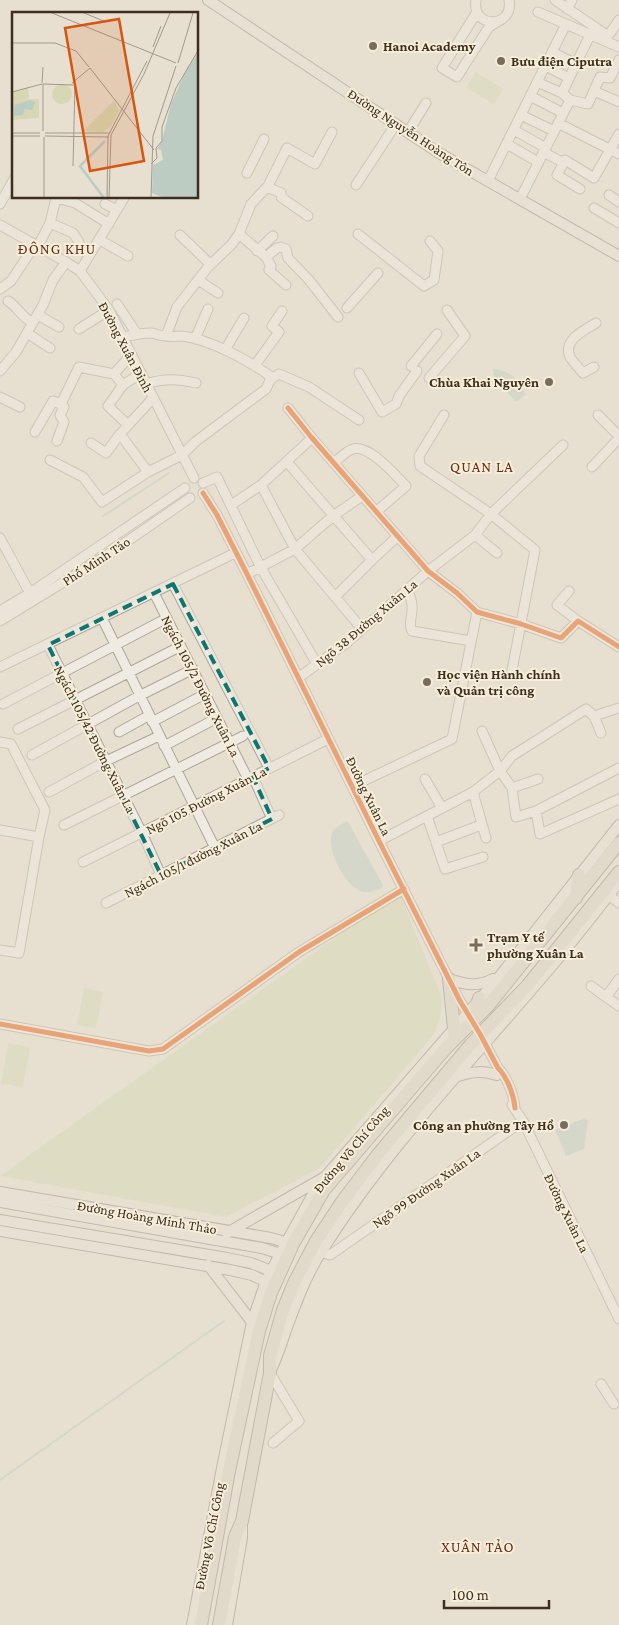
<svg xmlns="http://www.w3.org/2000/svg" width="619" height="1625" font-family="'Crimson Pro',serif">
	<rect width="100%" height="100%" fill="#e7e0d1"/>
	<path fill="#d6d7b3" d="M476,72L504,89L494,104L466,88Z
		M400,895L441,995C443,1011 440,1023 432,1037L320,1168L226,1217L0,1176L343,932Z
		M84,988L103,992L96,1028L77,1025Z
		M8,1043L30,1047L23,1087L1,1084Z"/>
	<path fill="#bcccc2" d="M493,369C512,370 516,380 526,394L516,402L494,377Z
		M346,822H348L383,885V887C375,891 369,894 360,891C344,884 324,847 333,831C336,827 341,824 346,822Z
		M585,1118L588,1121L584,1149L566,1156L555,1130Z"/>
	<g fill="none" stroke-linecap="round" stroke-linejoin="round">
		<path stroke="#bcccc2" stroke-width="2" d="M103,516L169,473
			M0,1480L224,1321"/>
		<defs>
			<path id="minor" d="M476,0C471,29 514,29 509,0
				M555,0L608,36L619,20
				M567,9L572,0
				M477,12L442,68L457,77L489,27L502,19
				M538,12L619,47
				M552,52L576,64
				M546,66L569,78
				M537,82L562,93
				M594,91L619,102
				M530,96L563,113
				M570,100L588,104L600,77L610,78L619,60
				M521,115L554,131
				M558,123L619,154
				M514,130L546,148
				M408,132L426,103
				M507,144L538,162
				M543,152L564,163
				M247,173L264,139
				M488,181L566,24
				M269,184L287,148L315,164L332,132
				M356,185L396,124
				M267,187L281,193V197L308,216
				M580,189L557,175L565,160L594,178L619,134
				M609,195L619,202
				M56,198L75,203L109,224
				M520,199L570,100L562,93L590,35
				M0,204L14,179
				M105,204L117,210
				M594,208L619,223
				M50,223L73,233L79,242
				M0,225L66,262L80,271L109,310L194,478
				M239,234L266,257L271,266L269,270L286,285
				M358,234L424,286L434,280L438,251L430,241
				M180,235L210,264
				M100,240L128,256
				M38,246L50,223L56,198
				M257,251L273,236
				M266,257L277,248L281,247L286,249L288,258L309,280L338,317
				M80,271L124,198
				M198,280L218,293
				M0,289L11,281L35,245
				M8,301C19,308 21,317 33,323
				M117,304L137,334
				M347,308L378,273
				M38,315L59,327
				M79,329L109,310
				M27,333L50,348
				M166,336L177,307L208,267L232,244L239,234L251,204L268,186
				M124,337C133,335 142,333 151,333C156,334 161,336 166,336C171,337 177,336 182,336C209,339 248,360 270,376V380
				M195,339L208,309
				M225,350L244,318
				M255,365L279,332L272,326L282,311
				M411,366L437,334
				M594,367L583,373C579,368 573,362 570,357C562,340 585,330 596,323
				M0,371L16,352L43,305L53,280L66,262
				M359,373L382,412L396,404L399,396L417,371
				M114,374L131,355
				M429,378L465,336L447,310
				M270,380L279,374L309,387L359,420
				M146,384C164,378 178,379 196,383
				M0,397L20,407
				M288,408L312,438L428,571L457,593L477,612L521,624L561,638L578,621L619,647
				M444,415L419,456L420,466L491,514L535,550L512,670
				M598,415L619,436
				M128,425L108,406L123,385L140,374
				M35,432L53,401L61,404
				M120,434L148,472
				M57,441L64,422L60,415L64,407L61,404L79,367L114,374L123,385
				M91,443L106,453L120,434L153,398
				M50,460L83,477L102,502L148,472L182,455L195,442L266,389L270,380
				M287,462L372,560
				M334,463C340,458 346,451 353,449C369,444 395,475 406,486L376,512
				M592,467L619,438
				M203,483L217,477L261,568L317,664
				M261,485L295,549L362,629
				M203,493L217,515L247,574L379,841L460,1001L480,1034L498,1068C507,1077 514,1095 515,1108
				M231,505L261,485L312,438
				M475,535L497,553
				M0,538L32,597
				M247,574L295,549L333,516L362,496
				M173,584L269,768
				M407,589C410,596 413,603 412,610C412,618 408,624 412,631L471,641
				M569,591L557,605L578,621
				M154,593L248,779
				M335,597L372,560L398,536
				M0,611L30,593L185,488
				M102,618L215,848
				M0,621L103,558L190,498
				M48,645L142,833L161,875
				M0,667L235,553
				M298,678L349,641L428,571L475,535L491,514L563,445
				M3,704L167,618
				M594,716L601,733
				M152,722L205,694
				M18,729L181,646
				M482,731L500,771L512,788L516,817L536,811L540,834L619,799
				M119,732L148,716
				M0,742L11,744L45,810L39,837L0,830
				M164,746L217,718
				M32,755L139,696L193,669
				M253,777L272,819
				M425,779L442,808
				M353,786L452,739L477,612
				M512,788L538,779
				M49,792L106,761L159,736
				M473,792L486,838
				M536,811L619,768
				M427,816L445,869L483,857
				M64,825L243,736
				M379,841L473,792L500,771L512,756L586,709L594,716L619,708
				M436,842L481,825
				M83,862L328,739
				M609,895L619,903
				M106,903L279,815
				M0,950L19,953L39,837
				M619,979L606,997L619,1006
				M591,986L606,997
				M0,1024L132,1048L149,1051L163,1049L299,952L404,889
				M512,1105L523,1121L619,1319
				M321,1252L330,1255L523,1121
				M270,1373L299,1421L273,1443
				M601,1384L614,1404"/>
			<path id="major" d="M208,0L439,153L619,256
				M449,979C466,985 477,987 493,979
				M458,1076C472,1072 482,1070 497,1075
				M0,1192L271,1238L292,1244
				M0,1202L216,1240L262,1248L284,1255
				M0,1220L227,1258L251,1263L276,1273
				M0,1231L230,1270L252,1275L271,1284
				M227,1233L323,1178
				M208,1265L252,1322
				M270,1372C277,1358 281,1345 286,1330C296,1303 306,1275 322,1251C385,1150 469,1064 545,974C571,944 595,913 619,882
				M192,1625L222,1468L252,1322L266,1281L280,1254L318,1185L499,977L619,825
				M227,1625L242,1538V1525"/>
			<path id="highway" d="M576,898L579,875
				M449,979L455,1038
				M473,1020L479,998
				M201,1625L229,1471L259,1331L271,1293L293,1244L324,1190L446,1048L488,1006L619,843
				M219,1625L235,1537L242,1521L270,1373V1356L283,1310L294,1283L316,1241L341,1203L379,1153L471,1044L527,986L619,872"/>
		</defs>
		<use href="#minor" stroke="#ada599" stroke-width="11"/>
		<use href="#major" stroke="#928b80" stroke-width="12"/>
		<use href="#highway" stroke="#928b80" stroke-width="14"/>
		<use href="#minor" stroke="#efebe3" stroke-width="9"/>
		<use href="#major" stroke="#e6e1d4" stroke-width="10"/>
		<use href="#highway" stroke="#dad1c2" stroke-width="12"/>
		<defs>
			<path id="cycleway" d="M288,408L312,438L428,571L457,593L477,612L521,624L561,638L578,621L619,647
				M203,493L217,515L247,574L379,841L460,1001L480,1034L498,1068C507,1077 514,1095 515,1108
				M0,1024L132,1048L149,1051L163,1049L299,952L404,889"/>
		</defs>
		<use href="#cycleway" stroke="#f7eed8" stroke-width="8"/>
		<use href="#cycleway" stroke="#e8590c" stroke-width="5"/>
	</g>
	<path d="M0 0H619V1625H0ZM173,584L269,768L253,777L272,819L161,875L48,645Z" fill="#e7e0d1" fill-opacity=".55" fill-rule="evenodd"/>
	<path fill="none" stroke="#0f766e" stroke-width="4" stroke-dasharray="10 6" stroke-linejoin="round" d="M173,584L269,768L253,777L272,819L161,875L48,645Z"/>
	<g fill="#786c5e" stroke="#f7eed8" stroke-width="2">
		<circle cx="373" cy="46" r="5"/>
		<circle cx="501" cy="61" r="5"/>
		<circle cx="549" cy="382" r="5"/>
		<circle cx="427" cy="682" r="5"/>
		<path d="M473.5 937.5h5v5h5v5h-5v5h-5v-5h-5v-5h5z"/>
		<circle cx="564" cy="1125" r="5"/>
	</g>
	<g text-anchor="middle" stroke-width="4" stroke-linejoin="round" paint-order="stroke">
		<g font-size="14" font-weight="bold" fill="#3d2e20" stroke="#f7eed8" text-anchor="start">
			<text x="383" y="51">Hanoi Academy</text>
			<text x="511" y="66">Bưu điện Ciputra</text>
			<text x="539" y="387" text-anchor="end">Chùa Khai Nguyên</text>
			<text x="437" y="679">Học viện Hành chính<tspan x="437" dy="16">và Quản trị công</tspan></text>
			<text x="487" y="942">Trạm Y tế<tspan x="487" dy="16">phường Xuân La</tspan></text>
			<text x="554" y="1130" text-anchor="end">Công an phường Tây Hồ</text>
		</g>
		<g font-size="14" fill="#3d2e20" stroke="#f7eed8">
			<text transform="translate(411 132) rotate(33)" y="5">Đường Nguyễn Hoàng Tôn</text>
			<text transform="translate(126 347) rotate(62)" y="5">Đường Xuân Đỉnh</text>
			<text transform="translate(96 561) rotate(-33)" y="5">Phố Minh Tảo</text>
			<text transform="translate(366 623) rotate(-40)" y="5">Ngõ 38 Đường Xuân La</text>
			<text transform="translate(201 686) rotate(63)" y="5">Ngách 105/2 Đường Xuân La</text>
			<text transform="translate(95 739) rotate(63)" y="5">Ngách 105/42 Đường Xuân La</text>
			<text transform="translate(369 796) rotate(64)" y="5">Đường Xuân La</text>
			<text transform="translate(206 800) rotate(-27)" y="5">Ngõ 105 Đường Xuân La</text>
			<text transform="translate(193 859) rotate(-27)" y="5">Ngách 105/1 đường Xuân La</text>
			<text transform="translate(351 1149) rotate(-50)" y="5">Đường Võ Chí Công</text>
			<text transform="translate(426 1188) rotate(-35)" y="5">Ngõ 99 Đường Xuân La</text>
			<text transform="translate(567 1213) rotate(64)" y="5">Đường Xuân La</text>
			<text transform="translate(147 1217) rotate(10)" y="5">Đường Hoàng Minh Thảo</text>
			<text transform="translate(209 1536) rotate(-79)" y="5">Đường Võ Chí Công</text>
		</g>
		<g font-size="15" letter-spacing="1" fill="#6b2e1e" stroke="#f7eed8">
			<text x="57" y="254">ĐÔNG KHU</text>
			<text x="482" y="472">QUAN LA</text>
			<text x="478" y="1552">XUÂN TẢO</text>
		</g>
	</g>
	<g transform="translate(12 12)">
		<rect width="186" height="186" fill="#e7e0d1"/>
		<path d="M40 82a10 10 0 1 1 20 0a10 10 0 1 1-20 0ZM16,75L17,86L0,90V81ZM9,87H27V106L0,108V91ZM102,89L107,99L99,114L91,120L71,119Z" fill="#d6d7b3"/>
		<path d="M186,41V186H152L140,181L141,153L151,148L149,138L145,137L150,129L159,92L175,56ZM19,88L23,91L20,98L13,97L11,103L2,104L3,93Z" fill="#bcccc2"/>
		<path fill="none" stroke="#bcccc2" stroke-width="2.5" d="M92,186L68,154L93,129"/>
		<path fill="none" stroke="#a3998a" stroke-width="1" d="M40,1L164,51M72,1L94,10M0,31H43L64,39L77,55M141,35L149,14M166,51L181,1M30,71L31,55M60,71L78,56L142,138M31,72L61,73M0,80L30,72M31,119V72M0,121H28M33,121H98M0,124H28M33,124L97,125M32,125V186M139,152L145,146L144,136L150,129V115L164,76L187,37M61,154L63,71M95,186L96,124L135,49M97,186L99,123L132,62L158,1M139,186L141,124L164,54"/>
		<path fill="#d7550e" fill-opacity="0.15" stroke="#d7550e" stroke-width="2.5" d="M107,7L132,149L78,159L53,16Z"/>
		<rect width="186" height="186" fill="none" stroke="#3d2e20" stroke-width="2.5"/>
	</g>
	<path d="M444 1600v8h105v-8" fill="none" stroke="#3d2e20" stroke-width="2.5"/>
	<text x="452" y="1600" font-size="15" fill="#3d2e20" stroke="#f7eed8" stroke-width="4" paint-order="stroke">100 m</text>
</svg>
